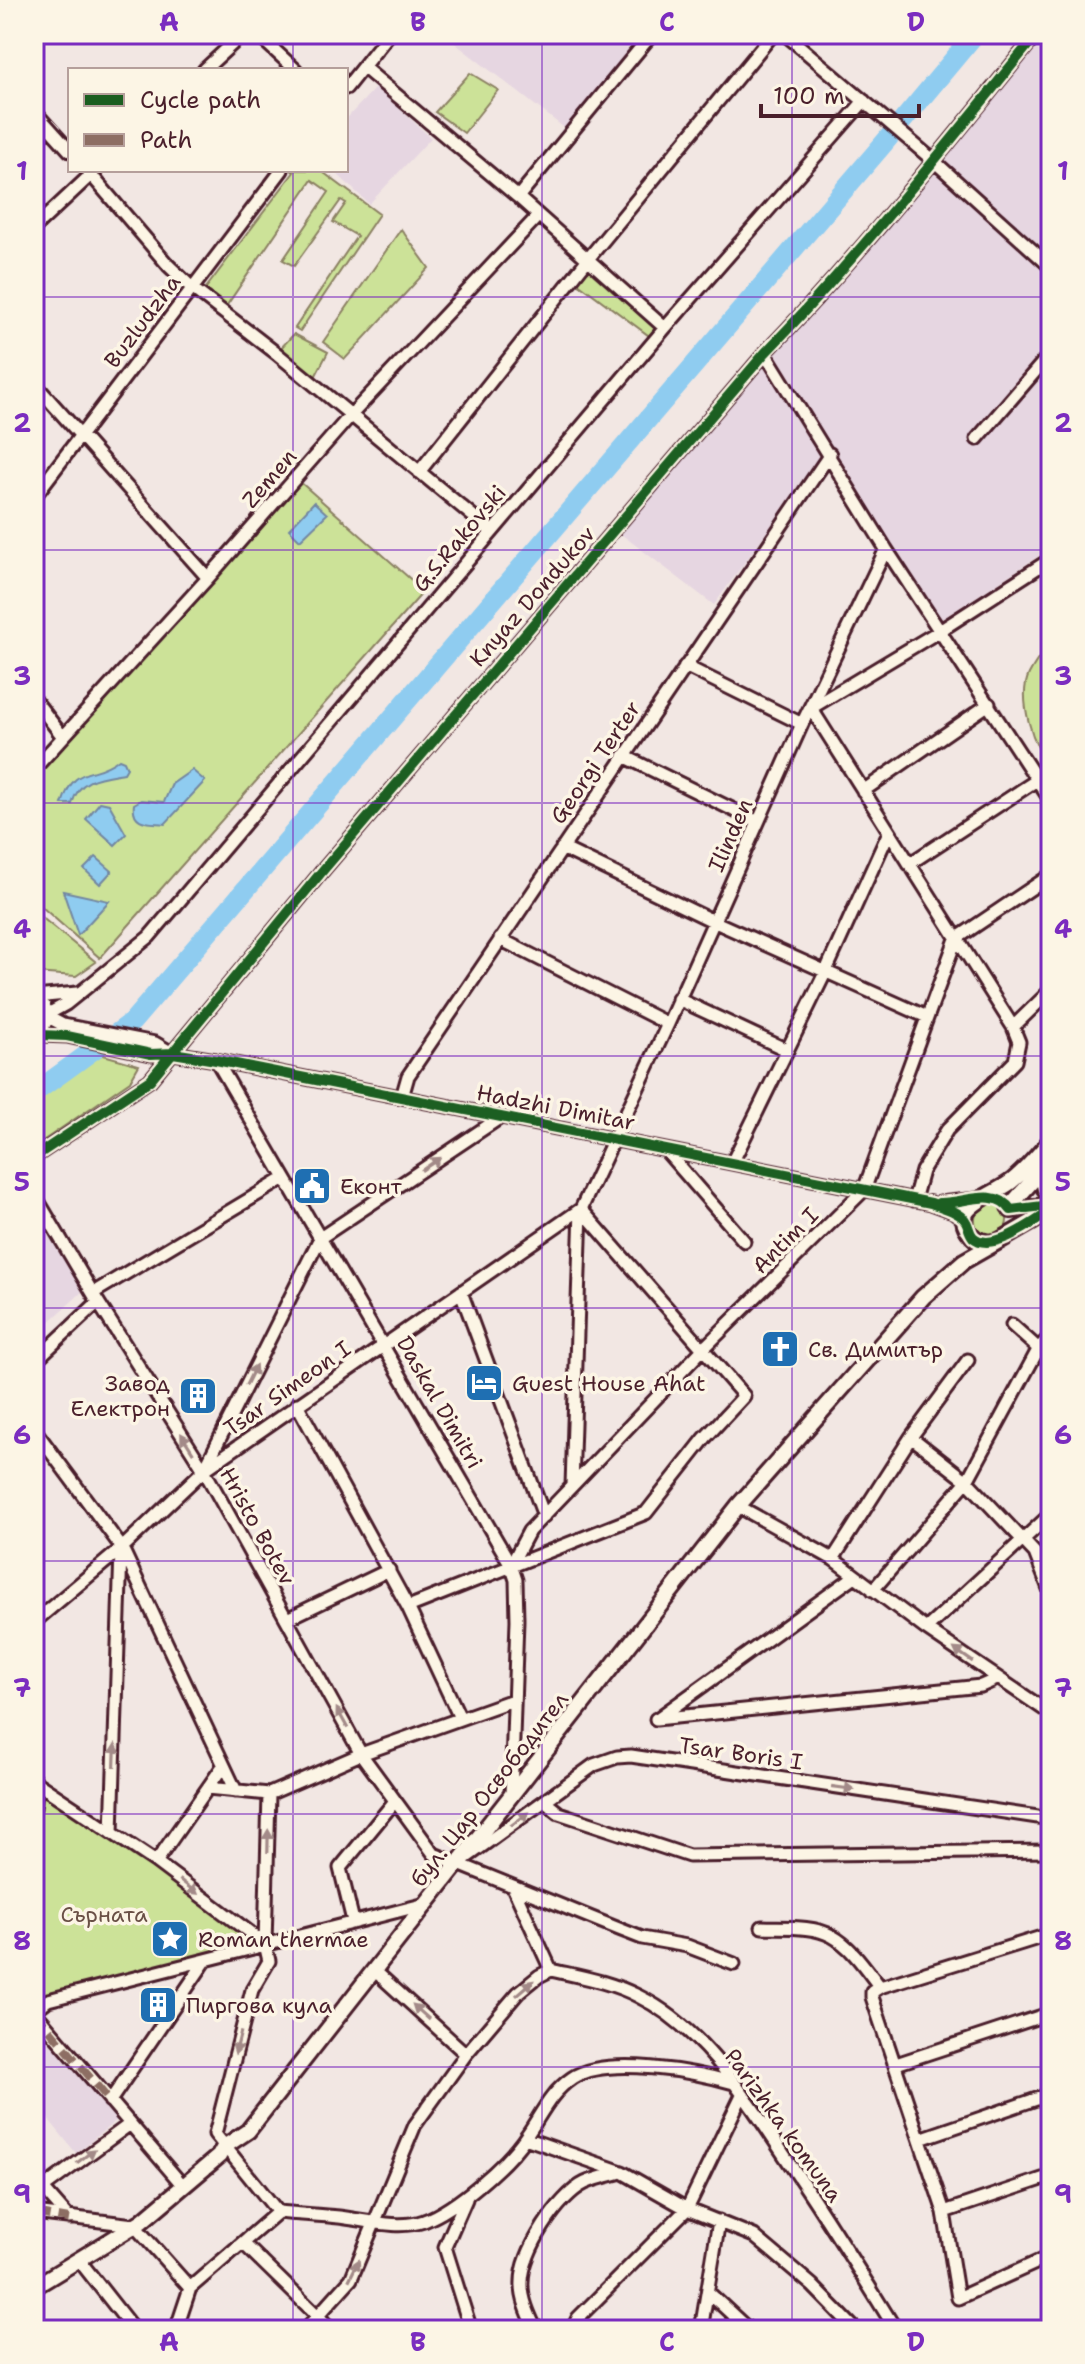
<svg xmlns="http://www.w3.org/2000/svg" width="1085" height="2364" font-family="'Shantell Sans',sans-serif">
	<rect width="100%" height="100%" fill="#f2e7e3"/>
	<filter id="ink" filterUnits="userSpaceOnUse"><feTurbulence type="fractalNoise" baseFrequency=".0125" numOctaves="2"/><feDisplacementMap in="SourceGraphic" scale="16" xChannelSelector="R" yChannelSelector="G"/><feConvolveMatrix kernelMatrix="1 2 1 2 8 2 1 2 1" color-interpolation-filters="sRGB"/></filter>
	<g filter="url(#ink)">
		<path fill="#e6d6e1" d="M443,34H647L567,130Z
			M1041,34H1051V548L936,623L826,450L714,605L621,534L770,360Z
			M376,87L431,138L369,204L333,170H346V119Z
			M34,1208L82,1292L34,1336Z
			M35,2018L117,2120L76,2153L37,2105L49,2095L34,2077Z"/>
		<path fill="#cce298" stroke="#8b8062" stroke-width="2" d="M470,73L498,90L464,133L435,112Z
			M291,170H320L379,214L300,331L295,328L357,236L333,222L346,203L341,200L294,266L283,260L329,192L312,180L225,308L203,292L294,172Z
			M401,229L429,268L345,359L323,342Z
			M585,266L660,328L652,338L574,280Z
			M294,334L328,352L314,379L276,353Z
			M299,481L424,591L100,958L34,900V777Z
			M1051,641V765C1032,749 1018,697 1029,674C1035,662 1044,651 1051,641Z
			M34,911L96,962L76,976L34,973Z
			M93,1052L139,1065L130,1081L34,1147V1093Z
			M975 1220a16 16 0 1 1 32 0a16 16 0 1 1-32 0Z
			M37,1783L265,1944L48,2000L34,2011V1808Z"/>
		<path fill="#8fccf0" stroke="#7387a1" stroke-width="2" d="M314,502L327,514L300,540L289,529Z
			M119,759L124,761L127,768L124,773C100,777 79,778 72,804H62C75,762 93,780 119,759Z
			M192,770L205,781L165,824C152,822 131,826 134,804L141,800L164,802L172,784Z
			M100,802L109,804L126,834L115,845L86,819Z
			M96,857L112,871L100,884L84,869Z
			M63,891L109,901L78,935Z"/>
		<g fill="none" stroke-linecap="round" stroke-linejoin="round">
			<path stroke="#8fccf0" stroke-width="20" d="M34,1093L132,1022L885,142L975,34"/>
			<defs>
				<path id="minor" d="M257,34L296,70
					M785,34L934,161L1051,267
					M363,67L518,197L665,328
					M204,70L243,34
					M346,88L389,34
					M34,111L70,151
					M87,170L168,265L192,288L276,353L491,531
					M518,197L652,34
					M34,228L96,170
					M765,353L886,549L1051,801
					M34,383L208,578
					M977,439L1051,353
					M419,472L588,259L773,34
					M34,497L282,170
					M685,666L802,724
					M34,699L63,737
					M624,756L758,822
					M34,769L208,578L350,416L538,216
					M863,791L989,704
					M562,848L713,921L927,1017
					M909,864L1037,780
					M500,939L668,1024
					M34,997L44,1005L48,1017L40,1035L34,1040
					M35,997L77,993
					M678,999L787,1050
					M48,1014L66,1004L149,937L665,328L864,101
					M48,1017L63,1025L155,1043L172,1053
					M1013,1027L811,708L941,630L1051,559
					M40,1035L67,1036L151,1054L173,1053L216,1060L931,1203L953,1211L966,1221
					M216,1060L511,1565L516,1580L517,1620L511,1796
					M402,1097L408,1076L830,454
					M665,1150L744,1241
					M34,1157L150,1080L324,869L765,353C862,253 949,142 1037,34
					M732,1163L825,973L889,832
					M34,1194L98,1302L204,1470L361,1754L434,1854L619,1929L642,1938L687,1946L734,1964
					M914,1200L922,1171L947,1130L1015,1061L1019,1042L1013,1027L1051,990
					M940,1203L977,1199
					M461,1292L544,1516
					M93,1293L285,1178
					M1012,1325L1051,1360
					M34,1362L98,1302
					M297,1404L408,1607L460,1718
					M34,1429L122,1548L236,1791
					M911,1437L967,1481L1035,1553L1051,1594
					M205,1468L320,1238L501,1117
					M572,1486L581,1209L668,1024L802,724L886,549
					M738,1506L833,1559L926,1629L1051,1714
					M833,1559L911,1437L968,1360
					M511,1565L529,1531L704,1348L864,1190L956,939L1051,875
					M873,1590L967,1481L1039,1348L1051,1336
					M287,1619L389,1570
					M34,1622L122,1548L204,1470L581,1209L744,1396L705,1438L646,1513L408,1607
					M926,1629L1051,1514
					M656,1719L981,1686L997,1679
					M657,1719L855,1576
					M34,1778L37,1783L156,1862L265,1944
					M208,1788L269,1794L361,1754L513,1700
					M269,1794L265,1944L269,1961L252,1990L215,2134L278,2212C298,2214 319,2215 339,2217C366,2220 398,2230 424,2221C456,2209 508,2164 527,2135C541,2115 550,2093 572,2078C607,2055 696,2072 734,2083
					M544,1801L559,1813L689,1856L1051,1851
					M34,1808L37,1783
					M112,1833L121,1550
					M467,1857L594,1765L617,1757L631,1756L1051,1819
					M156,1862L223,1766
					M513,1887L551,1970C581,1977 611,1982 638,1996C705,2029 748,2101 788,2161C826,2216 861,2273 896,2330
					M353,1921L340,1868L395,1801
					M762,1927C783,1928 813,1925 832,1936C852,1947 866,1969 880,1987
					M1051,1934L880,1987L872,1992V1997L944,2212L958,2298L1051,2256
					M375,1971L466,2054
					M34,2011L48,2000L426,1904
					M34,2011L179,2181
					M896,2064L1051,2013
					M110,2101L206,1960
					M525,2138L622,2172L687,2209L754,2236L812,2285L856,2330
					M920,2139L1051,2094
					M34,2178L69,2218
					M43,2188L130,2124
					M466,2199L445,2247L471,2330
					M944,2212L1051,2176
					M34,2213L134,2225L190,2288
					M243,2243L332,2330
					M79,2260L134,2330
					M708,2292L749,2330
					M176,2330L190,2288L278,2212
					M305,2330L351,2279L415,2125L466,2054L500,2014L518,1993L539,1976L551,1970
					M536,2330C529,2315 521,2298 522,2282C522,2252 558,2196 585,2183C596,2178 610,2175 622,2172
					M572,2330L578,2318L687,2209L742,2095
					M701,2330L719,2221"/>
				<path id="major" d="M1051,1140C1039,1154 1026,1170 1012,1181C994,1196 940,1209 977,1240L989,1243L999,1241L1051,1211
					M1041,1170L1045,1189L1051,1194
					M1009,1207L1051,1160
					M1011,1210L1051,1205
					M34,2287L142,2221L219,2156L224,2147L248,2131L738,1506L923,1297L964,1261L999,1241"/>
			</defs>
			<use href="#minor" stroke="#4a1f2b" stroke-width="17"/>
			<use href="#major" stroke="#4a1f2b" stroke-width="20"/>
			<use href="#minor" stroke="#fcf5e5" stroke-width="11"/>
			<use href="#major" stroke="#fcf5e5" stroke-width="14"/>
			<path stroke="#8d6e63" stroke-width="8" stroke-dasharray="16 8" stroke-linecap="butt" d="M34,2011L110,2101
				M34,2213L69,2219"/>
			<defs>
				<path id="cycleway" d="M34,1040L40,1035L67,1036L151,1054L173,1053L216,1060L931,1203C941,1207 959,1211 965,1220C969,1225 968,1231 973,1237C991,1254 1034,1222 1051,1211
					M34,1157L150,1080L324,869L765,353C862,253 949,142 1037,34
					M939,1203C964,1204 995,1186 1011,1210L1051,1205"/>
			</defs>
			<use href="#cycleway" stroke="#fcf5e5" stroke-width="15"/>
			<use href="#cycleway" stroke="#1b5e20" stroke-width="10"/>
		</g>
		<defs><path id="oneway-solid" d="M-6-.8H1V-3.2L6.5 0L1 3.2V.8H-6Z" transform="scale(2)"/></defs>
		<g fill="#a38a88">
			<use href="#oneway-solid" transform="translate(431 1164) rotate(-34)"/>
			<use href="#oneway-solid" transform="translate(251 1375) rotate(-64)"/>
			<use href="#oneway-solid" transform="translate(187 1443) rotate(-122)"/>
			<use href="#oneway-solid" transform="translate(963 1655) rotate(-145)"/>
			<use href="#oneway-solid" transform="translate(342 1718) rotate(-119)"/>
			<use href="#oneway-solid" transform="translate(115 1755) rotate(-88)"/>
			<use href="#oneway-solid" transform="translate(843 1788) rotate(8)"/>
			<use href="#oneway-solid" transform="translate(520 1819) rotate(-36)"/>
			<use href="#oneway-solid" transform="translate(268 1841) rotate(-89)"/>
			<use href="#oneway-solid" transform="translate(189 1887) rotate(38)"/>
			<use href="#oneway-solid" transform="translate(525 1988) rotate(-41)"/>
			<use href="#oneway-solid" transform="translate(421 2012) rotate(-138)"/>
			<use href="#oneway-solid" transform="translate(238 2043) rotate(104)"/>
			<use href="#oneway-solid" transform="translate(86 2156) rotate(-37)"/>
			<use href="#oneway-solid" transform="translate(354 2270) rotate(-64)"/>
		</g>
	</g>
	<path fill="none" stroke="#7b2cbf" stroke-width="2" stroke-opacity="0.55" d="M293,34V70M542,34V2330M792,34V2330M293,170V2330M34,297H1051M34,550H1051M34,803H1051M34,1056H1051M34,1308H1051M34,1561H1051M34,1814H1051M34,2067H1051"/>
	<defs>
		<symbol id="civic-square" viewBox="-11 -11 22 22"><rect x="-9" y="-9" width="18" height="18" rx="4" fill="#1f6fb2" stroke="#fcf5e5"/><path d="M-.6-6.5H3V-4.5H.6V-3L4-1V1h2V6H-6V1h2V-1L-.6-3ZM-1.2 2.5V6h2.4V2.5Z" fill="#fff"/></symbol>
		<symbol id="church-square" viewBox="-11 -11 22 22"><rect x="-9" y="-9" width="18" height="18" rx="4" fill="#1f6fb2" stroke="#fcf5e5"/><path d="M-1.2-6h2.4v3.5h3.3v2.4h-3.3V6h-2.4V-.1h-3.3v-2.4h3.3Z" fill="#fff"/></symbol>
		<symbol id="hotel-square" viewBox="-11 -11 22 22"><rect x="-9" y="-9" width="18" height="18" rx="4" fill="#1f6fb2" stroke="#fcf5e5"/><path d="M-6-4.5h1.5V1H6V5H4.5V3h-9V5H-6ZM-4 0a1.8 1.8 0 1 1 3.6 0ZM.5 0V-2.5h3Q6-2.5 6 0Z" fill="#fff"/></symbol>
		<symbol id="building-square" viewBox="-11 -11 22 22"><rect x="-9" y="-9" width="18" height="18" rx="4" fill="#1f6fb2" stroke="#fcf5e5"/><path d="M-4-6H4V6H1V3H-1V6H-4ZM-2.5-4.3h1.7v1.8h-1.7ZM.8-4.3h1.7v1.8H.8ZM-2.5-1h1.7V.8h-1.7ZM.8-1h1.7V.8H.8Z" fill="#fff"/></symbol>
		<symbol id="sight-square" viewBox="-11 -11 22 22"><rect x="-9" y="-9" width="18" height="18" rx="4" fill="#1f6fb2" stroke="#fcf5e5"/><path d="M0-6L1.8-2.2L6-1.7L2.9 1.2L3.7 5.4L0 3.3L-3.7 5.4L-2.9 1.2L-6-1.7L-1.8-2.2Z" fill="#fff"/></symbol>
	</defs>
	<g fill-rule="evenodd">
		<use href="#civic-square" x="290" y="1164" width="44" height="44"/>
		<use href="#church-square" x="758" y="1327" width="44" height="44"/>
		<use href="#hotel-square" x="462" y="1361" width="44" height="44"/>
		<use href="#building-square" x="176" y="1374" width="44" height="44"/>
		<use href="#sight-square" x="148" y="1917" width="44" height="44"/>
		<use href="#building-square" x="136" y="1983" width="44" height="44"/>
	</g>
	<g text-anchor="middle" stroke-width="7" stroke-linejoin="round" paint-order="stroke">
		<g font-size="22" fill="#4a1f2b" stroke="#fcf5e5">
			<text transform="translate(142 321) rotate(-53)" y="8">Buzludzha</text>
			<text transform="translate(269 478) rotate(-49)" y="8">Zemen</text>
			<text transform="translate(459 538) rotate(-50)" y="8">G.S.Rakovski</text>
			<text transform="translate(532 596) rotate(-49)" y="8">Knyaz Dondukov</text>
			<text transform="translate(595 762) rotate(-56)" y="8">Georgi Terter</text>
			<text transform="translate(730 835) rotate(-66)" y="8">Ilinden</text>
			<text transform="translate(556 1107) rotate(11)" y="8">Hadzhi Dimitar</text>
			<text transform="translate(785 1240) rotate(-45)" y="8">Antim I</text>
			<text transform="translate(287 1388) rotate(-35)" y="8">Tsar Simeon I</text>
			<text transform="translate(440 1402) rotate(60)" y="8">Daskal Dimitri</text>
			<text transform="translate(258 1526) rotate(61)" y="8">Hristo Botev</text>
			<text transform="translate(741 1753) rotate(8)" y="8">Tsar Boris I</text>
			<text transform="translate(489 1789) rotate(-52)" y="8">бул. Цар Освободител</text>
			<text transform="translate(784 2125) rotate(54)" y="8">Parizhka komuna</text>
		</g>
		<g font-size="22" fill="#4a1f2b" stroke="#fcf5e5" text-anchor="start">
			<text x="340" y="1194">Еконт</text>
			<text x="808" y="1357">Св. Димитър</text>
			<text x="170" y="1391" text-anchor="end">Завод<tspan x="170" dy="25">Електрон</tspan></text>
			<text x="512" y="1391">Guest House Ahat</text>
			<text x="198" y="1947">Roman thermae</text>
			<text x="186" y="2013">Пиргова кула</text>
		</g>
		<g font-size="22" fill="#6a5046" stroke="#fcf5e5">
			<text x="104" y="1922">Сърната</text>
		</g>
	</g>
	<rect width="1085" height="2364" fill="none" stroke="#fcf5e5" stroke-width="88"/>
	<rect x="68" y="68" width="280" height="104" fill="#fcf5e5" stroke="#b59f9b" stroke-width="2"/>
	<rect x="84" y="94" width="40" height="12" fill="#1b5e20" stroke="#b59f9b" stroke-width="2"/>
	<text x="140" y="108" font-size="24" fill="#4a1f2b">Cycle path</text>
	<rect x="84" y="134" width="40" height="12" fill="#8d6e63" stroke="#b59f9b" stroke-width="2"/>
	<text x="140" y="148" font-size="24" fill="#4a1f2b">Path</text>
	<path d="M761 104v12h158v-12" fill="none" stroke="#4a1f2b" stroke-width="4"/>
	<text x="773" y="104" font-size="24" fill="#4a1f2b" stroke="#fcf5e5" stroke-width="6" paint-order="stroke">100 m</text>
	<rect x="44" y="44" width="997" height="2276" fill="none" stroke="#7b2cbf" stroke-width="3"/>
	<g font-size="26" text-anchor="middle" font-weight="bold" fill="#7b2cbf">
		<text x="169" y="31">A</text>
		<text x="418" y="31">B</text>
		<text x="667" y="31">C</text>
		<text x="916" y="31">D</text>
		<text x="22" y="180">1</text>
		<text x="1063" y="180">1</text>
		<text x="22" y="432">2</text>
		<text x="1063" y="432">2</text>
		<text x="22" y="685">3</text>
		<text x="1063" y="685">3</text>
		<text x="22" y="938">4</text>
		<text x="1063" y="938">4</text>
		<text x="22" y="1191">5</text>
		<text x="1063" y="1191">5</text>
		<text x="22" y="1444">6</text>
		<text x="1063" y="1444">6</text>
		<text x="22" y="1697">7</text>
		<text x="1063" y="1697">7</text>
		<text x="22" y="1950">8</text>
		<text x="1063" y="1950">8</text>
		<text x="22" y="2203">9</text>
		<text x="1063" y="2203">9</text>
		<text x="169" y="2351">A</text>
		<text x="418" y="2351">B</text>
		<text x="667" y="2351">C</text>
		<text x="916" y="2351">D</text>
	</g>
</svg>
